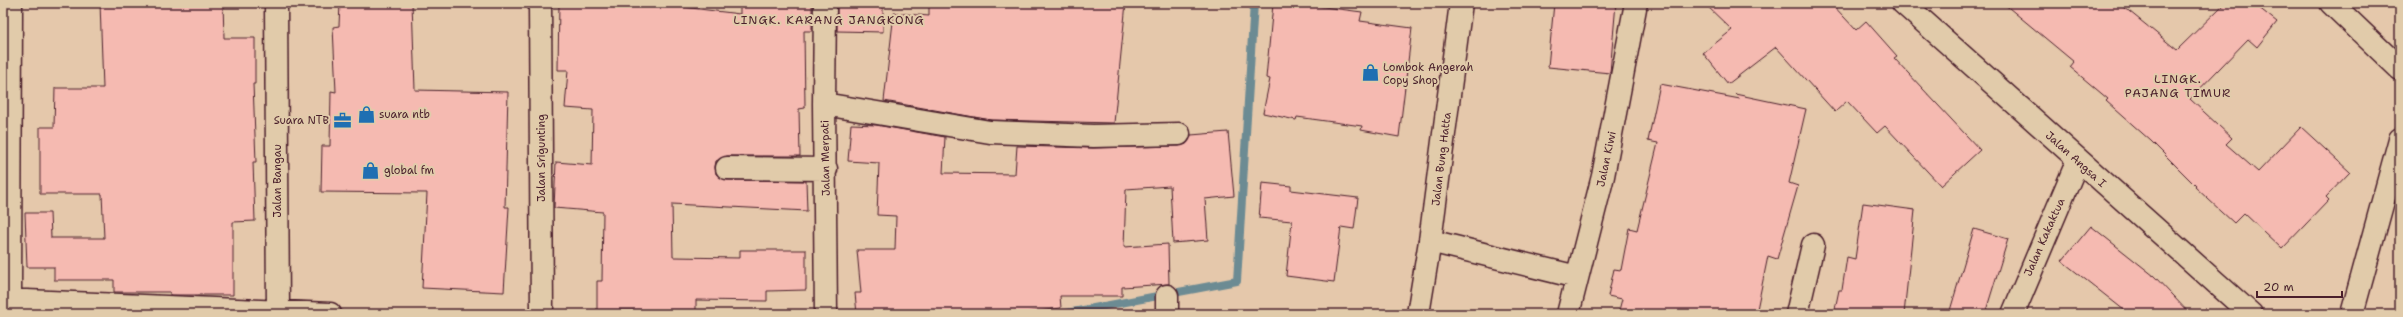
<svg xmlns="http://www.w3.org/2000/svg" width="2403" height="317" font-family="'Shantell Sans',sans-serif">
	<rect width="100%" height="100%" fill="#e5c8ab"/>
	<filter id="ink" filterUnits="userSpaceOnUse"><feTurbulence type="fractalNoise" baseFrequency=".025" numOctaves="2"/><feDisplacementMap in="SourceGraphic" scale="8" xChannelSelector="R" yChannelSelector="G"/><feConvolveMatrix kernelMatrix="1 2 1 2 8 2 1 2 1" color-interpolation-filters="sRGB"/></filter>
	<g filter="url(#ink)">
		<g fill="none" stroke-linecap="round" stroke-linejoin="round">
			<path stroke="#6c8b93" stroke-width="8" d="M1062,314L1237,281L1254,3"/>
		</g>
		<path fill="#f5bab1" stroke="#4a1f2b" d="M100,3H223L224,38H255V84H253L256,162H253L255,221L233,222V295H170V292H114V280H54V267H27L25,213H50L51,238H104L102,194H40V127H54L55,88H103Z
			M340,3H412L415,90L508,92L505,207H509L504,292L422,288L427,193L321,192L322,146H330L331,91L336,92L333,27L339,26Z
			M559,3H650L740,14V3L812,4V31H804L805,108L799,109L800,156H727L716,161L715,167L716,174L727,180L806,181L807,211L672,204L673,257L740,258V250H806V290L767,291V301L696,300V310H597V281H602L603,212L554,208L556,162L592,165L593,110L565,108L568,70H558Z
			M929,3H1126L1114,123L991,120L884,101L894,13L929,16Z
			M1293,3L1362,12L1360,21L1412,28L1399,137L1361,130L1362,126L1297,117L1296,120L1263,113L1270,79L1266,78L1273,4L1293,5Z
			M1554,3H1616L1610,73L1548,67Z
			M1704,3H1831L1856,30L1866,21L1897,56L1894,58L1980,150L1941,186L1885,126L1877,133L1847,101L1835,112L1776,47L1728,84L1703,53L1732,30Z
			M2003,3H2119L2177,50L2225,3H2253L2277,22L2257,47L2248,39L2190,99L2232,138L2226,144L2258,172L2301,127L2350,172L2326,197L2329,200L2282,249L2244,213L2234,223L2195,187L2196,186L2151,141L2106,101L2108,99L2070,67L2074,62Z
			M837,4L883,5V32L837,31Z
			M1660,84L1740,99L1735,94L1806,109L1789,183L1798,186L1777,259L1768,256L1756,314H1618L1622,299L1608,296L1614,269L1621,270L1629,228L1637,230L1658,143L1648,141Z
			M851,124L876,125L945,137L943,173L1015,174L1017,146L1093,148L1179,146L1186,144L1191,135L1228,132L1234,196L1205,199L1208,240L1173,243L1170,186L1126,189L1124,247L1168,244L1169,284L1122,287V296H1060L1061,308L1016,314H857L855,293H861L857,250H895L896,216L877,215L879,163L848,161Z
			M1262,183L1291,186V190L1358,198L1354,229L1341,227L1334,282L1286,276L1292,221L1259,218Z
			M1863,203L1915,210L1904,314H1834L1839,290H1842L1847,257L1855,259Z
			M2091,226L2154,276L2190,314H2129L2062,261Z
			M1974,229L2008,239L1985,314H1949Z"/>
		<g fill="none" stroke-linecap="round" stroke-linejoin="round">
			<defs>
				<path id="minor" d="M276,3L278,311
					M540,3L542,314
					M825,3L824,104L826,314
					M1903,3L2251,314
					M824,104L990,132L1093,136L1179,134
					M727,168L826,169
					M1430,241L1577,277
					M1167,296V314
					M3,300L330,314
					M10,300L11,3
					M1568,314L1603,176L1636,3
					M1797,314L1813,245
					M2013,314L2078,160
					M2352,314L2400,139"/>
				<path id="major" d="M2331,3L2400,69
					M1418,314L1430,241L1461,3"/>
			</defs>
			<use href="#minor" stroke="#4a1f2b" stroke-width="25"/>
			<use href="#major" stroke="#4a1f2b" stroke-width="25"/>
			<use href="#minor" stroke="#e1cbaa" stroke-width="22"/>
			<use href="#major" stroke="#e1cbaa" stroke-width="22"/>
		</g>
	</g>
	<defs>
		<symbol id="shop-bare" viewBox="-9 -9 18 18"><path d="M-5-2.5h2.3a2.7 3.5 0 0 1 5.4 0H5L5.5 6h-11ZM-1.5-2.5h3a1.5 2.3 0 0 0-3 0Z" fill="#1f6fb2" stroke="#e1cbaa" stroke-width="2.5" paint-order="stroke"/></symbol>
		<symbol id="office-bare" viewBox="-9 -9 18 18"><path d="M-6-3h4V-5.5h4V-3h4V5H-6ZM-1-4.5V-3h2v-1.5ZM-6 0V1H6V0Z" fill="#1f6fb2" stroke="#e1cbaa" stroke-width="2.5" paint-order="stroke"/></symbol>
	</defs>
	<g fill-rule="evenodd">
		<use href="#shop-bare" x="1358" y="60" width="25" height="25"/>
		<use href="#shop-bare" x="354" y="102" width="25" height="25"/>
		<use href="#office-bare" x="330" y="108" width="25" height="25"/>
		<use href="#shop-bare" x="358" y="158" width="25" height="25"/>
	</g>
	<g text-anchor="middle" stroke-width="4" stroke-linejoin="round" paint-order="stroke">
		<g font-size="11" fill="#4a1f2b" stroke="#e1cbaa" text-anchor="start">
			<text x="1383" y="71">Lombok Angerah<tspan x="1383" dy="13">Copy Shop</tspan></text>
			<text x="379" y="118">suara ntb</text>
			<text x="329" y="124" text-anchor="end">Suara NTB</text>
			<text x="384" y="174">global fm</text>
		</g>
		<g font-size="11" fill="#4a1f2b" stroke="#e1cbaa">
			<text transform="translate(541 158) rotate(-90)" y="4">Jalan Srigunting</text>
			<text transform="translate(825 158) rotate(-91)" y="4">Jalan Merpati</text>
			<text transform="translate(1441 159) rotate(-83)" y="4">Jalan Bung Hatta</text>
			<text transform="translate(1606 159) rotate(-78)" y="4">Jalan Kiwi</text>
			<text transform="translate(2076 159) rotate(42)" y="4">Jalan Angsa I</text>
			<text transform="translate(277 181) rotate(-90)" y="4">Jalan Bangau</text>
			<text transform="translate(2044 237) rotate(-66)" y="4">Jalan Kakaktua</text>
		</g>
		<g font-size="12" letter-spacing="1" fill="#4a1f2b" stroke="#e1cbaa">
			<text x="829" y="24">LINGK. KARANG JANGKONG</text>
			<text x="2178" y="83">LINGK.<tspan x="2178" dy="14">PAJANG TIMUR</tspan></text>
		</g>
	</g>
	<rect width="2403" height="317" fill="none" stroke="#e1cbaa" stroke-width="16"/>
	<rect x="8" y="8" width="2387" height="301" fill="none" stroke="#4a1f2b" stroke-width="1.5" filter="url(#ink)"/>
	<path d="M2257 291v6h85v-6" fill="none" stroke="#4a1f2b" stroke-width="2"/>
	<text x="2263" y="291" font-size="12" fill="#4a1f2b" stroke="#e1cbaa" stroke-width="3" paint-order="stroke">20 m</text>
</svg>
